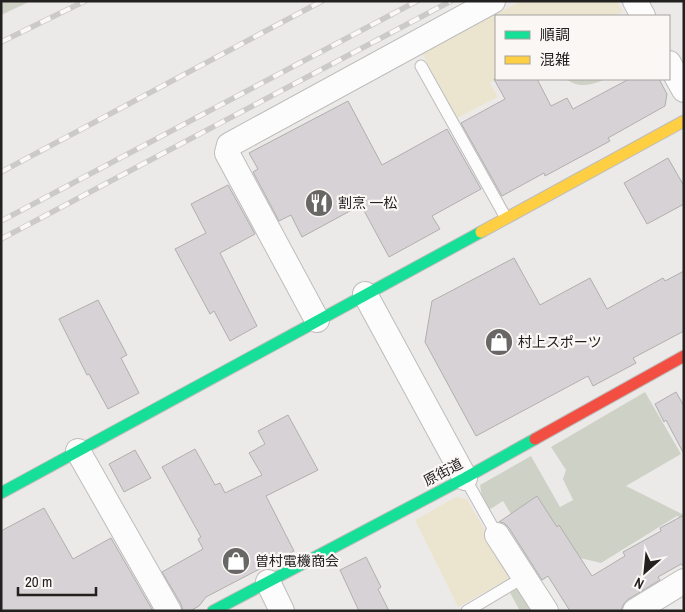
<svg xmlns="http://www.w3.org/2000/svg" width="685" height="612" font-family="'Archivo Narrow','Noto Sans JP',sans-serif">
	<rect width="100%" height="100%" fill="#eceae8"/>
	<path fill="#ced1c6" d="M1,1H31L1,15Z
		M566,79H606C592,85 579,89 566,79Z
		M645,392L681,454L626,486L684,515V519L677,516L601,563L580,558L559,525L557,527L538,497L511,514L503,501L489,510L482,497L480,485L531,456L560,507L573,500L563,479L566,470L551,447Z
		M520,585L536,611H520L509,591Z"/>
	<path fill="#ebe5d0" d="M521,1H617L623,12L614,16H496L497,79L490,83L498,97L457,118L422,53Z
		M456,497L467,499L512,577L458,607L415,520Z"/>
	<path fill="#d6d2d5" stroke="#b0afae" d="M494,79H537L551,106L567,98L573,109L629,79H659L667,94L665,106L608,138L610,141L545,176L544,173L502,196L461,123L505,99Z
		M348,101L382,165L447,129L481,189L432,216L440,229L389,257L361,205L302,237L291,215L279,221L253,172L258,169L249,153Z
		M668,158L684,186V204L647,224L624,183Z
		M228,185L255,234L220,253L257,326L230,341L214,311L210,314L175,249L206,233L191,204Z
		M514,258L540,305L590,278L607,309L663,278L665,281L684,271V331L633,358L636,363L593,386L588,376L476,436L425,342L432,301Z
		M98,300L127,355L121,358L139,393L108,409L89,374L87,375L59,319Z
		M676,392L684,406V454L666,420L664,422L655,404Z
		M288,415L318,470L266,496L294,551L206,597L199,606L190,611H183L181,604L162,572L203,549L198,539L201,537L162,467L195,449L215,485L220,483L225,493L262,475L249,453L265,444L258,431Z
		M135,450L151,478L124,492L109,464Z
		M537,496L557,527L559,525L592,576L625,556L623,552L661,531L660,528L684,515V567L681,564L658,577L660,580L627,600L623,605L621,611H570L548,576L542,580L509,528L504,523L499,522Z
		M44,508L73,559L111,538L153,611H1V531Z
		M366,557L381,587L378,589L389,611H359L340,570Z"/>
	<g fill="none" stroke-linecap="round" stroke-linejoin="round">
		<defs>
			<path id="lane" d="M421,66L506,218
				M465,478L497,535
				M467,611L524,577"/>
			<path id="street" d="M635,1L643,16
				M669,63L684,90
				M365,294L465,478
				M317,320L227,153L229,145L493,1
				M78,451L169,611
				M497,535L546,611
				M268,582L282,611
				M635,611L684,581"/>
			<path id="fast" d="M1,493L481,232
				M213,611L465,478L535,439"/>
			<path id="slow" d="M481,232L684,121"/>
			<path id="jam" d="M535,439L684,356"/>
		</defs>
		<use href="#lane" stroke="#bebdbc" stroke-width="13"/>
		<use href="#street" stroke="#bebdbc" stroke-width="26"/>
		<use href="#fast" stroke="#bebdbc" stroke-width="13"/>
		<use href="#slow" stroke="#bebdbc" stroke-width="13"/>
		<use href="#jam" stroke="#bebdbc" stroke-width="13"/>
		<use href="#lane" stroke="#fcfcfc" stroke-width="11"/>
		<use href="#street" stroke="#fcfcfc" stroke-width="24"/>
		<use href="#fast" stroke="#16e098" stroke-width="11"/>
		<use href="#slow" stroke="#ffcf43" stroke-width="11"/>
		<use href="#jam" stroke="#f24e42" stroke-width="11"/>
		<defs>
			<path id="rail" d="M1,42L85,1
				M1,172L322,1
				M1,221L417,1
				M1,239L451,1"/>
		</defs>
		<use href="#rail" stroke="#cbcac9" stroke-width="5.5"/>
		<use href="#rail" stroke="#fbf7f5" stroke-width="4" stroke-dasharray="11" stroke-linecap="butt"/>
	</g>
	<defs>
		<symbol id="restaurant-disc" viewBox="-11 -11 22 22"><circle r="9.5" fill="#696766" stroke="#fbf7f5"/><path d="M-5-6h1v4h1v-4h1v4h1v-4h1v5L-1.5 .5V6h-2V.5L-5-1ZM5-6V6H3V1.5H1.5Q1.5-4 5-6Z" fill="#fff"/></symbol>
		<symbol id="shop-disc" viewBox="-11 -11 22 22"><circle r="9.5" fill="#696766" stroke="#fbf7f5"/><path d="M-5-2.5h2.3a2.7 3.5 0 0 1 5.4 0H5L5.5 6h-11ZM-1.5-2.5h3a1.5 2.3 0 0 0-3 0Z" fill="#fff"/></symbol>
	</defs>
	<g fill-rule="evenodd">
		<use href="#restaurant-disc" x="303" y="187" width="32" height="32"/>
		<use href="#shop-disc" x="483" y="326" width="32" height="32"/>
		<use href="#shop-disc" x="220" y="545" width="32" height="32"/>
	</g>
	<g text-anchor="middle" stroke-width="4.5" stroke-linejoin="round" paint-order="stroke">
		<g font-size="14" fill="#222120" stroke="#fbf7f5" text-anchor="start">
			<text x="338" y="208">割烹 一松</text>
			<text x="518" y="347">村上スポーツ</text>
			<text x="255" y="566">曽村電機商会</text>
		</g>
		<g font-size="14" fill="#222120" stroke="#fbf7f5">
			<text transform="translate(443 472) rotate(-28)" y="5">原街道</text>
		</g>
	</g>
	<rect width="685" height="612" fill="none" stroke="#222120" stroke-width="5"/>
	<rect x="495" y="15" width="175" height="65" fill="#fbf7f5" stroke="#a4a1a0"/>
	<rect x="505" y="31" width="25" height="8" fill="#16e098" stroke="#a4a1a0"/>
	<text x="540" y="40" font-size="15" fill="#222120">順調</text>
	<rect x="505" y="56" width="25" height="8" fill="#ffcf43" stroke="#a4a1a0"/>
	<text x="540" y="65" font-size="15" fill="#222120">混雑</text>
	<g transform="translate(645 572) rotate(207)" stroke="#fbf7f5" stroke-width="4" paint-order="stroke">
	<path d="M0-4L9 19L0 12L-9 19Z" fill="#222120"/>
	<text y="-8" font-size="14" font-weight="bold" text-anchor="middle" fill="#222120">N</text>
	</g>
	<path d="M18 587v8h78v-8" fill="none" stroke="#222120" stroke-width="2.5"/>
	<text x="25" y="587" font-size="15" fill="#222120" stroke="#fbf7f5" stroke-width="4" paint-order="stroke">20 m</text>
</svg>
